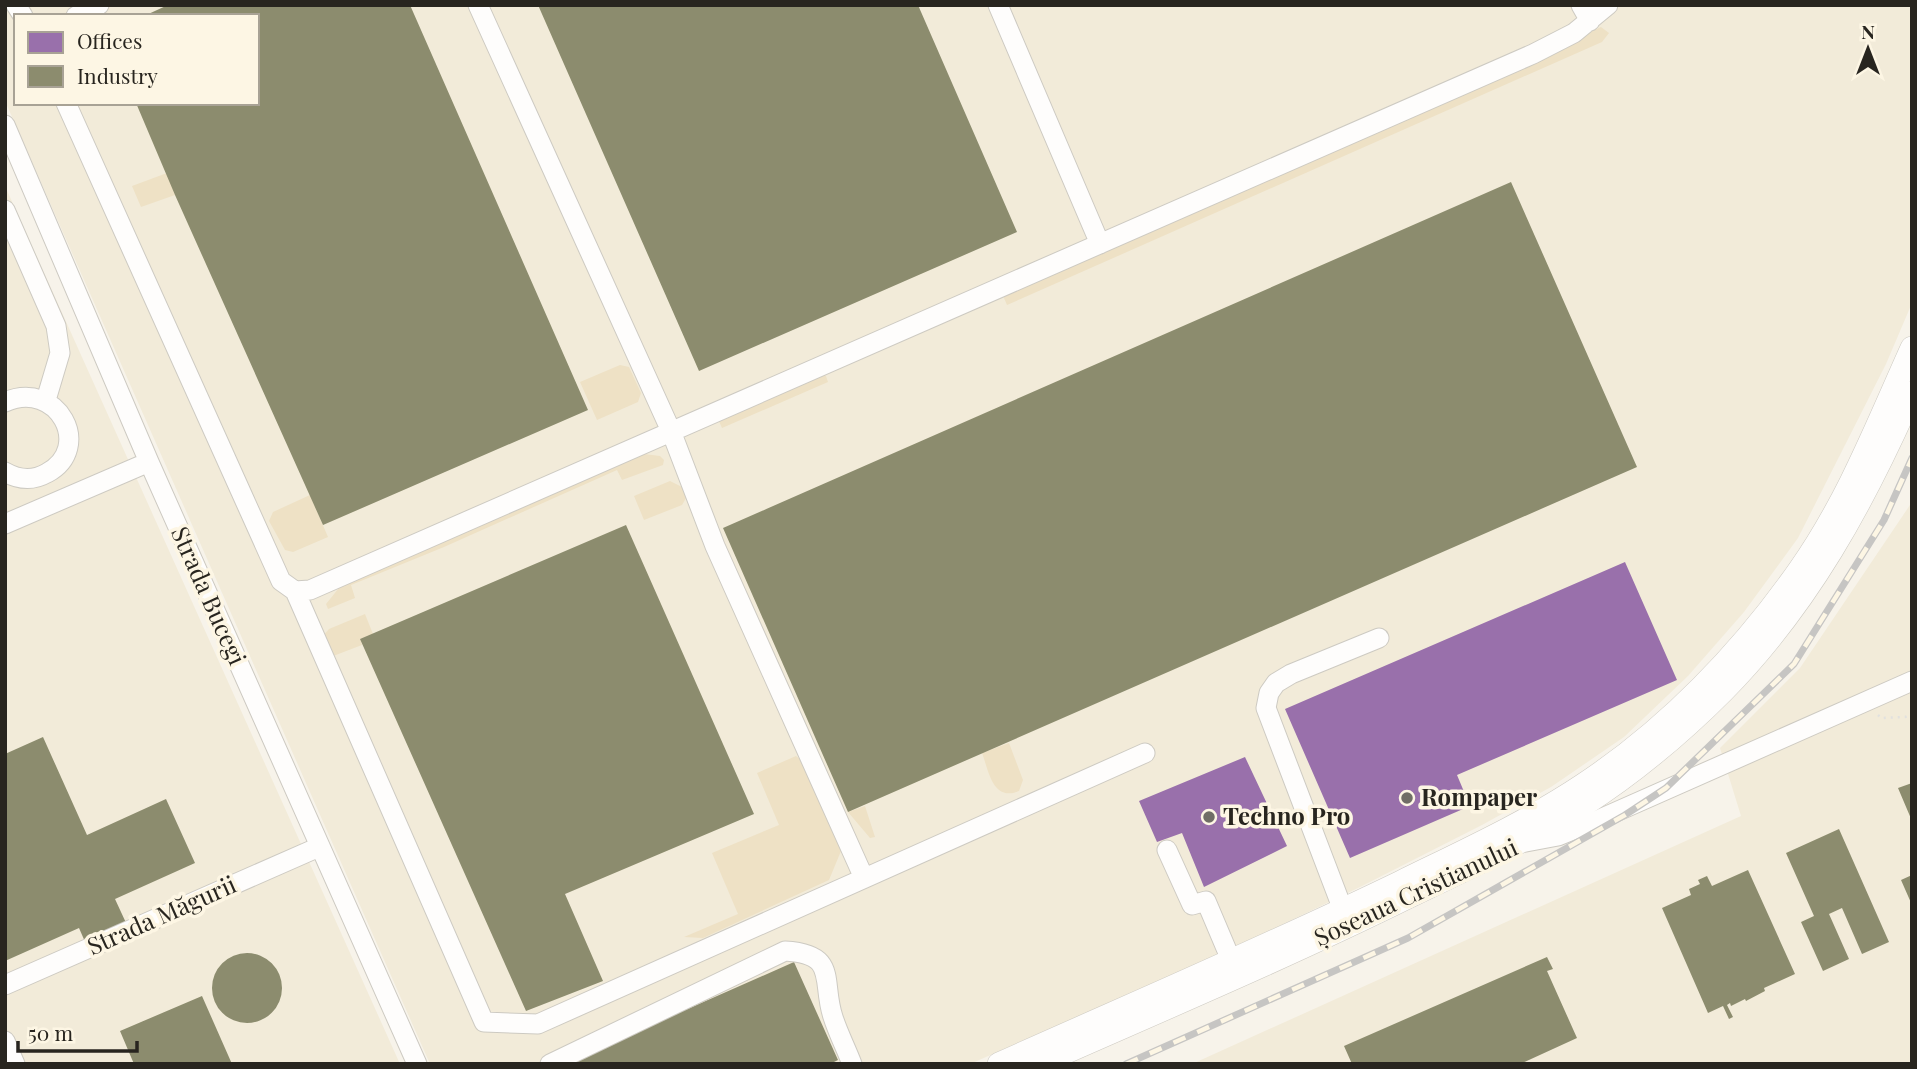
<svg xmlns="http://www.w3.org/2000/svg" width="1917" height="1069" font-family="'Playfair Display',serif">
	<rect width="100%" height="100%" fill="#f7f3ea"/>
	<path fill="#f2ebd9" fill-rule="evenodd" d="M5,5H1912V303L1886,364L1798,538L1744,612L1688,676L1624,737L1551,787L1482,825L1360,887L1219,955L970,1064H430L5,101ZM16,16H257V103H16Z
		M5,186L400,1064H5Z
		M1912,502V1064H1192L1741,816L1720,748L1800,668Z"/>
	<path fill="#eee1c5" d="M1601,27L1609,33L1602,42L1007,305L1001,291Z
		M167,173L175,195L141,207L132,186Z
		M620,365L629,367L641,393L638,402L597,420L580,382Z
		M822,374L826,376L828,382L722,428L718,419Z
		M644,454L660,456L664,460L663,465L622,480L617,470L444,547L351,585L355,598L328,609L326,604L343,583Z
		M670,481L684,488L686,498L682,505L644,520L634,496Z
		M310,495L328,537L293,552L285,550L269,521L273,512Z
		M365,614L373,634L361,639L362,645L328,658L322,637L329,629Z
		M1009,743L1023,780L1019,791C993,802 989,772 982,753Z
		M796,756L801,760L837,834L841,851L829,880L703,938L684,937L738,914L712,853L779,825L757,773Z
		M865,806L875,837L870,838L848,812Z"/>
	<path fill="#9970ab" d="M1625,562L1677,680L1457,775L1470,806L1350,858L1285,709Z
		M1245,757L1287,846L1204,887L1182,833L1157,842L1139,801Z"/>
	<path fill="#8c8c6e" d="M168,5H410L588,410L323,525L175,195L136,103H257V16H144Z
		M538,5H918L1017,232L699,371Z
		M1511,182L1637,467L848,812L723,528Z
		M626,525L754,814L565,894L603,981L526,1011L360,639Z
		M43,737L87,835L166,799L195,863L115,899L127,925L86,944L79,928L5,961V754Z
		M1912,783V821L1898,788Z
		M1839,829L1889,942L1862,954L1842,908L1829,914L1849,959L1823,971L1801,922L1814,916L1786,853Z
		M1748,870L1795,974L1764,988L1765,991L1746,1001L1745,999L1731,1006L1730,1003L1727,1005L1733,1017L1729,1019L1723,1006L1708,1013L1662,908L1691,895L1689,889L1700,884L1698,880L1707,876L1712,886Z
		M1912,875V905L1901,880Z
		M212 988a35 35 0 1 1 70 0a35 35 0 1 1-70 0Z
		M1547,957L1553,969L1547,971L1577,1038L1520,1064H1352L1344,1046Z
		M794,962L838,1060L830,1064H563Z
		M202,996L232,1064H134L120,1031Z"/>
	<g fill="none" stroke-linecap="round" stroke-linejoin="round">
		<defs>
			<path id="minor" d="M16,5L23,16
				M478,5L671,431L715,546L864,878
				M998,5L1100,244
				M1581,5L1590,21
				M76,16L99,5
				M66,103L281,581L295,591L310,590L1533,54L1574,33L1608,5
				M5,125L149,462L417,1064
				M5,210L56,326L60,353L46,400
				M5,402C58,379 94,448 47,473C33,481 19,480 5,472
				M5,524L149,462
				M295,591L484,1022L538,1024L1145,753
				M1526,842L1558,836L1600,819L1912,681
				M1167,850L1192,905L1206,901L1231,960
				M1343,910L1266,708L1269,693L1276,683L1291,674L1379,638
				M5,985L319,847
				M5,1041L15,1064
				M550,1064L785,951C839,954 821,981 833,1017C838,1033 846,1048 852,1064"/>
			<path id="major" d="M999,1064C1133,1004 1269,946 1401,882C1462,852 1526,823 1583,785C1668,729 1742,652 1800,569C1848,501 1878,423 1912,348
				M1039,1064C1161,1010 1284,958 1404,899C1464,870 1525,842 1582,806C1632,774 1681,733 1723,691C1808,605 1864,502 1912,393"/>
		</defs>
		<use href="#minor" stroke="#cdcac2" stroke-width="21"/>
		<use href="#major" stroke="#cdcac2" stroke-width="24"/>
		<path stroke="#e2e1de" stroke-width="2.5" stroke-dasharray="2 5" stroke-linecap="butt" d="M1878,715L1881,718L1905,717L1912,714"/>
		<use href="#minor" stroke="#fefdfc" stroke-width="19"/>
		<use href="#major" stroke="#fefdfc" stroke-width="23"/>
		<defs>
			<path id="rail" d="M1126,1064L1408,938L1625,815L1666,788L1794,664L1884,520L1912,458"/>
		</defs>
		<use href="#rail" stroke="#c6c5c3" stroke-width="7"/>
		<use href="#rail" stroke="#fdf6e4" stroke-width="4.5" stroke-dasharray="13" stroke-linecap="butt"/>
	</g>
	<g fill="#706d66" stroke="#fdf6e4" stroke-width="2.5">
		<circle cx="1407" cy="798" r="7"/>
		<circle cx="1209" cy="817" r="7"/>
	</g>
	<g text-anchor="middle" stroke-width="7" stroke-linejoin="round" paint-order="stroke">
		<g font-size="24" fill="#28251f" stroke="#fdf6e4">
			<text transform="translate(208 596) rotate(66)" y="8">Strada Bucegi</text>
			<text transform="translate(1416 893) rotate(-25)" y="8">Șoseaua Cristianului</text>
			<text transform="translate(162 916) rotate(-24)" y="8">Strada Măgurii</text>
		</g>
		<g font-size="24" font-weight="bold" fill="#28251f" stroke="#fdf6e4" text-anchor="start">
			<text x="1421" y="806">Rompaper</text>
			<text x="1223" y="825">Techno Pro</text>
		</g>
	</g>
	<rect width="1917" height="1069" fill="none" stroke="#28251f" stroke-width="14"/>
	<rect x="14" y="14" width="245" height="91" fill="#fdf6e4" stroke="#a8a295" stroke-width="2"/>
	<rect x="28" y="32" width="35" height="21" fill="#9970ab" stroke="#a8a295" stroke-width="2"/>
	<text x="77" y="49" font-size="21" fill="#28251f">Offices</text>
	<rect x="28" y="66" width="35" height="21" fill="#8c8c6e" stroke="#a8a295" stroke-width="2"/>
	<text x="77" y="84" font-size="21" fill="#28251f">Industry</text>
	<g transform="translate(1868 49)" stroke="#fdf6e4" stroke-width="5" paint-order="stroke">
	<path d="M0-5L12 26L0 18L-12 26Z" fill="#28251f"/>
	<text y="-10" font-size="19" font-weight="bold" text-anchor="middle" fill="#28251f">N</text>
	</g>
	<path d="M18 1041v10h119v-10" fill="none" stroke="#28251f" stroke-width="3.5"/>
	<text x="28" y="1041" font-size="21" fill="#28251f" stroke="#fdf6e4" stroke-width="5" paint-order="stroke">50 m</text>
</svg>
